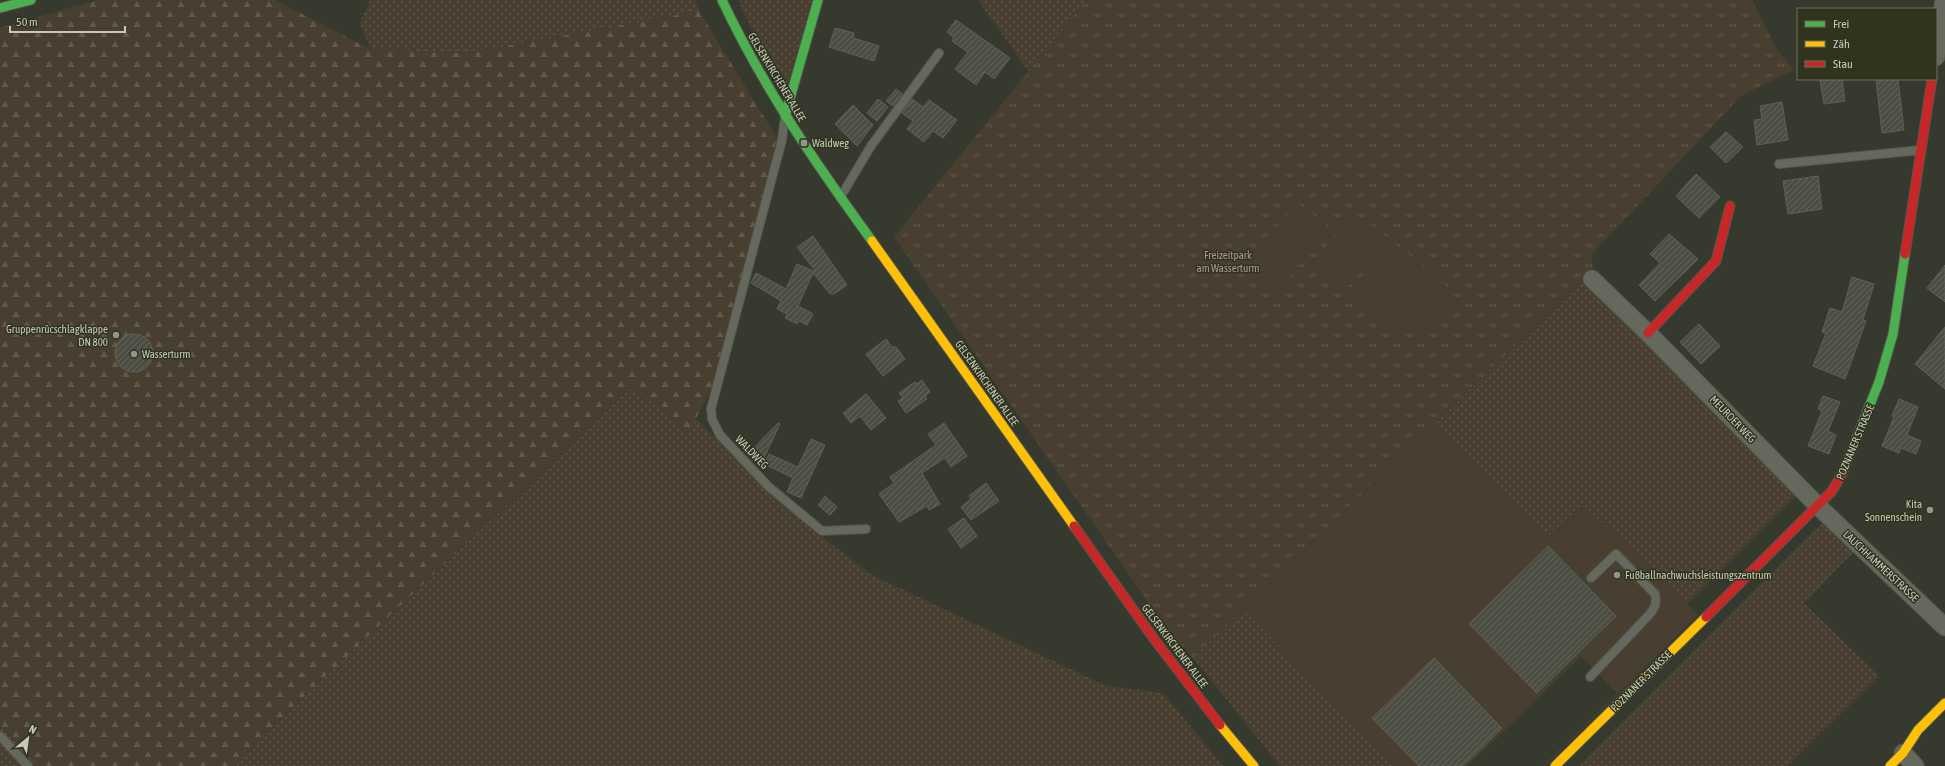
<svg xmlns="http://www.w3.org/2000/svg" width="1945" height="766" font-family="'Asap Condensed',sans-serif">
	<defs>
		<pattern id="grass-dots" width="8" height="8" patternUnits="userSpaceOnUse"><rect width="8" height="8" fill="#483f31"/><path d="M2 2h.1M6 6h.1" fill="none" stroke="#61594d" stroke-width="1.8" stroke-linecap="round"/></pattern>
		<pattern id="forest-firs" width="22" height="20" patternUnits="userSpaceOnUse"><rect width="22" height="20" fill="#483f31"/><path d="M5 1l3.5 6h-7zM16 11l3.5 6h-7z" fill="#61594d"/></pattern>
		<pattern id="park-tufts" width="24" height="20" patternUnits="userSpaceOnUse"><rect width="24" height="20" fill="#483f31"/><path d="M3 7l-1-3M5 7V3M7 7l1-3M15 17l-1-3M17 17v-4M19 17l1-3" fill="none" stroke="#61594d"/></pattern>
		<pattern id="building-hatch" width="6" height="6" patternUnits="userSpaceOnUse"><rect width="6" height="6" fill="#4c4e44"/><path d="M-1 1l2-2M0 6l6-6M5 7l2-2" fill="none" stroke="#64665d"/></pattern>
	</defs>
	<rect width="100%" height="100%" fill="#36392d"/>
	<path fill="url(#grass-dots)" d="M370,0H695L699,11L467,53L370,49L360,23Z
		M738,0H812L787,88L749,23Z
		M978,0H1086L1029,72Z
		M1583,280L1795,496L1687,604L1583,504L1547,537L1435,424Z
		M633,386L687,433L695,418L763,485L826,540L872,575L1106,686L1163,693L1223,766H231Z
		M1823,522L1854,552L1804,603L1879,676L1788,766H1579Z
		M1243,610L1396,766H1280L1193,658Z
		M0,725L38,766H0Z"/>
	<path fill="url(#forest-firs)" d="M97,0H275L370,49L467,53L699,11L777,138L715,382L688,434L632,386L231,766H38L0,725V28Z"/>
	<path fill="url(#park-tufts)" d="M1086,0H1752L1776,48L1794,70L1742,95L1592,254L1593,270L1193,658L1166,628L894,237Z"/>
	<path fill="#483f31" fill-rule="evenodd" d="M1297,202L1328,226L1278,292L1247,269Z
		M1353,213L1386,237L1346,289L1312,264Z
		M1390,240L1441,279L1463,308L1432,327L1406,332L1390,328L1372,318L1353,300L1354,287Z
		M1435,424L1547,537L1583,504L1698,615L1545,766H1543L1617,693L1581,656L1468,766H1463L1502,727L1434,658L1372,718L1419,766H1396L1243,610ZM1548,546L1616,616L1537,693L1469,623Z"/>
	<path fill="url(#building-hatch)" stroke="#5e6154" d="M956,20L1010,58L994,79L985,72L976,85L955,69L968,52L952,41L954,38L947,32Z
		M835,28L854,33L853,38L879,46L874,61L829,47Z
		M1834,79H1842L1845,101L1824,104L1820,81Z
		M1876,79H1898L1904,130L1882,133Z
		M896,89L902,94L893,106L886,101Z
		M878,99L888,107L877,121L867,113Z
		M912,99L923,107L929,100L957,120L943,138L933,131L924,142L907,129L913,121L902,113Z
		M1782,102L1788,140L1757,145L1754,120L1762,119L1760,106Z
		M853,105L873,125L857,146L835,124Z
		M1726,132L1743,147L1726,163L1710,147Z
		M1696,174L1720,197L1699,218L1676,196Z
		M1818,176L1822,209L1788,214L1783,181Z
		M1669,234L1698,259L1655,301L1639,285L1660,263L1650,254Z
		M813,236L847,285L834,294H830L813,273L798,306L813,314L807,325L799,321L797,324L785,318L787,314L777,309L781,301L751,283L756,273L786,289L797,264L816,272L797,247Z
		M1945,265V302L1927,288Z
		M1852,277L1874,284L1863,320L1866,321L1845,379L1813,366L1826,333L1822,332L1830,308L1842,312Z
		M1699,324L1720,346L1701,364L1680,342Z
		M1945,327V389L1915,364Z
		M115 353a19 19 0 1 1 38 0a19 19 0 1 1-38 0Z
		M886,339L892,347H896L905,359L883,376L866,354Z
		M922,380L930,392L925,396L927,399L906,413L898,401L903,398L899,393L915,382L917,384Z
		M866,394L886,418L871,430L860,416L851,423L843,413Z
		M1823,396L1840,402L1828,431L1836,435L1829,454L1808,446L1822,411L1818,409Z
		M1899,399L1918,407L1907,435L1921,441L1916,454L1901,448L1899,453L1882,446L1894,417L1892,416Z
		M778,423L780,424L762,462L751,451Z
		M944,423L967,456L951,467L945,458L922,473L940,504L929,510L927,506L899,522L879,494L894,483L890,477L936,445L928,434Z
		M811,439L825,445L801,498L787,492L793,478L764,464L769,454L798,467Z
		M986,483L999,501L971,520L961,507L971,499L969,496Z
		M825,496L837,507L830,515L818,505Z
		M964,518L977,536L961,548L948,529Z
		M1548,546L1616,616L1537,693L1469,624Z
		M1434,658L1502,728L1463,766H1419L1372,718Z"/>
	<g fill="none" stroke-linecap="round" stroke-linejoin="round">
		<defs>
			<path id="lane" d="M784,123L782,140L711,409L712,419L720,435L768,486L822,531L866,529
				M1779,164L1921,150
				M841,196L871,146L939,53
				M1590,677L1649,615C1655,608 1657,603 1655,594L1616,554L1591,578
				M0,736L28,766"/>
			<path id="street" d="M1936,57L1944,0
				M1592,279L1648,333L1818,506L1945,627
				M1903,753L1915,766"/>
			<path id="fast" d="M722,0C763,87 816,164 872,241
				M0,8L31,0
				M785,116L818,0
				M1857,437L1879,382L1893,334L1905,254"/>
			<path id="slow" d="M872,241L1074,526
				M1220,725L1254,766
				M1555,766L1706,617
				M1890,766L1903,753L1918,730L1945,703"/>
			<path id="jam" d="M1905,254L1932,79
				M1648,333L1716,261L1730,206
				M1074,526L1154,639L1220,725
				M1706,617L1832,491L1842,474L1857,437"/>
		</defs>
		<use href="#lane" stroke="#53554c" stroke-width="10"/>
		<use href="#street" stroke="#53554c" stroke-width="19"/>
		<use href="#fast" stroke="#53554c" stroke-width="11"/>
		<use href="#slow" stroke="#53554c" stroke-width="11"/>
		<use href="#jam" stroke="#53554c" stroke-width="11"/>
		<use href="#lane" stroke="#64685d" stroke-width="8"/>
		<use href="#street" stroke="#64685d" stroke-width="17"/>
		<use href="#fast" stroke="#4caf50" stroke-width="9"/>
		<use href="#slow" stroke="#ffc107" stroke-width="9"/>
		<use href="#jam" stroke="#c62828" stroke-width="9"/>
	</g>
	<g fill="#939787" stroke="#30341f" stroke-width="1.5">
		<rect x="800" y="139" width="8" height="8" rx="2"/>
		<circle cx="116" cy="335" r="4"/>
		<circle cx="134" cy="354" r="4"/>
		<circle cx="1930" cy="510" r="4"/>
		<circle cx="1617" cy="575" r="4"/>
	</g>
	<g text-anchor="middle" stroke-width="3" stroke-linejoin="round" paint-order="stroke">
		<g font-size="11" fill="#c5c9b7" stroke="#30341f">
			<text transform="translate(777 77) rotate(59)" y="4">GELSENKIRCHENER ALLEE</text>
			<text transform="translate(987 383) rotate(55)" y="4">GELSENKIRCHENER ALLEE</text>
			<text transform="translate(1733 419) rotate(46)" y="4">MEUROER WEG</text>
			<text transform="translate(1855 442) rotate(-67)" y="4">POZNANER STRASSE</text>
			<text transform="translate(752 452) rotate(46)" y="4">WALDWEG</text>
			<text transform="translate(1881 566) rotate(43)" y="4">LAUCHHAMMERSTRASSE</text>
			<text transform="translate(1175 646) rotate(53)" y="4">GELSENKIRCHENER ALLEE</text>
			<text transform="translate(1641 681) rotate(-45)" y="4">POZNANER STRASSE</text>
		</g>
		<g font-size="11" fill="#c5c9b7" stroke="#30341f" text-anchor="start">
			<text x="812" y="147">Waldweg</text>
			<text x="108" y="333" text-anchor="end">Gruppenrücschlagklappe<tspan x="108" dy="13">DN 800</tspan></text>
			<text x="142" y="358">Wasserturm</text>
			<text x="1922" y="508" text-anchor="end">Kita<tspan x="1922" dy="13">Sonnenschein</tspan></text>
			<text x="1625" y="579">Fußballnachwuchsleistungszentrum</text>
		</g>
		<g font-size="11" fill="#b29498" stroke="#30341f">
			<text x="1228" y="259">Freizeitpark<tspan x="1228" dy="13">am Wasserturm</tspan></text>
		</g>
	</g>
	<rect x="1797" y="8" width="140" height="72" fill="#30341f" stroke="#6c705c"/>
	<rect x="1805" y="21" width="20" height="6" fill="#4caf50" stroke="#6c705c"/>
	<text x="1833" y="28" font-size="12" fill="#c5c9b7">Frei</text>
	<rect x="1805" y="41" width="20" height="6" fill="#ffc107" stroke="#6c705c"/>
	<text x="1833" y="48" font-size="12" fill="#c5c9b7">Zäh</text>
	<rect x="1805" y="61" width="20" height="6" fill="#c62828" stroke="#6c705c"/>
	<text x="1833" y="68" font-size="12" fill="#c5c9b7">Stau</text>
	<g transform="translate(28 738) rotate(29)" stroke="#30341f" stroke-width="3" paint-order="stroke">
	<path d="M0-3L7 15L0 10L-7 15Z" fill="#c5c9b7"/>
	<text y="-6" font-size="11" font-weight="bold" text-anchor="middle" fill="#c5c9b7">N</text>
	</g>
	<path d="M10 26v6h115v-6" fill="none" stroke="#c5c9b7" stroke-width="2"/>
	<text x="16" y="26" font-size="12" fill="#c5c9b7" stroke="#30341f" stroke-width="3" paint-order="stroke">50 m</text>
</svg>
